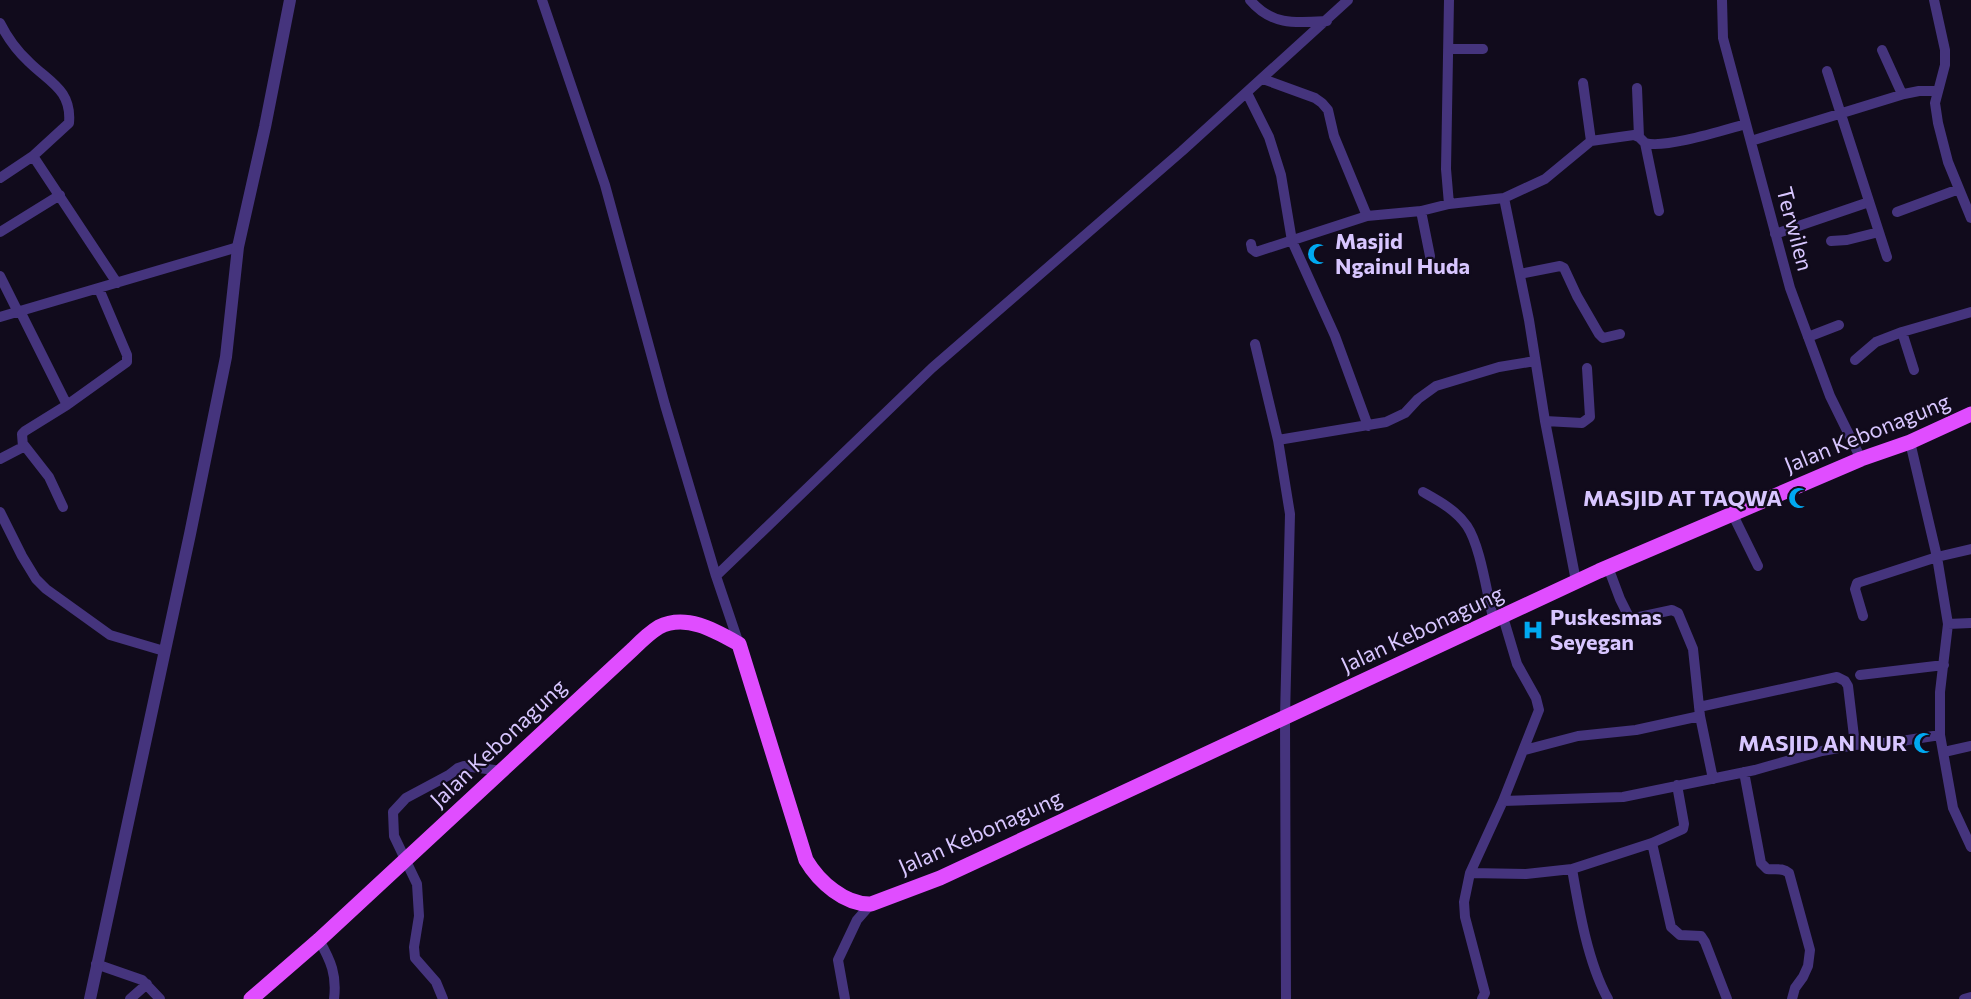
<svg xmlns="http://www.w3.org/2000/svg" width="1971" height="999" font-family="Commissioner,sans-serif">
	<rect width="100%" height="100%" fill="#110b1c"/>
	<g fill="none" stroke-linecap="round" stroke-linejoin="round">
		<path stroke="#45347d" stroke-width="10" d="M542,0L605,185L665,405L716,576L739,644
			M1250,0C1272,26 1296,23 1327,21
			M1449,0L1446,169L1449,204L1504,198L1529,320L1545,421L1576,581
			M1722,0L1723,38L1790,288L1830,396L1861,459
			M1934,0L1945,50V65L1935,103L1938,123L1948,162L1971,218
			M0,23C7,37 17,51 29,62C49,82 72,90 69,123L33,156L117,283
			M1448,49H1483
			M1882,50L1902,94
			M1827,71L1887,257
			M1263,79L1315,98L1322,103L1328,110L1334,136L1367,216L1421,211L1449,204
			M1583,83L1591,141
			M1637,88L1639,137
			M1247,93L1269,137L1281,175L1292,241L1335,336L1368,426
			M1751,141L1904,94L1919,91H1938
			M1645,143C1665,149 1724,130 1746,124
			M0,178L33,156
			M1504,198L1545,179L1591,141L1634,135L1639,137L1645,143L1659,211
			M1421,211L1430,256
			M1897,212L1959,189
			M0,232L60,195
			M1775,234L1869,202
			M1831,241L1847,240L1879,232
			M1251,244L1252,249L1256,252L1367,216
			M1520,274L1560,266L1564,268L1577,296L1599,334L1603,338L1620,334
			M0,276L18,312
			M20,311L67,405
			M0,317L238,247
			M1902,332L1914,370
			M1808,337L1839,325
			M1255,344L1278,440L1290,514L1285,716L1286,999
			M1855,360L1876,342L1902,332L1971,312
			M1545,421L1582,423L1590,417L1587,368
			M1278,440L1386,422L1405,413L1418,399L1436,386L1499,367L1535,361
			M1910,442L1937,557L1948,624L1940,692V735L1953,808L1971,847
			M24,445L49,477L63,507
			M0,459L23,447L22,434L25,431L67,405L127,362V355L99,289
			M1423,492C1439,501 1456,510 1467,526C1481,547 1487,596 1494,621
			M0,512L22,556L36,579L46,589L110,635L164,651
			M1732,513L1758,566
			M1608,567L1620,599L1630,619L1672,610L1678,613L1693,649L1700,716L1713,779
			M716,576L932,368L1182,151L1348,0
			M1863,616L1855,589L1857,583L1937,557L1971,549
			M1948,624L1971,623
			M1860,675L1944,665
			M1699,707L1837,677L1845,681L1848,686L1855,745
			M1525,750L1578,736L1636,730L1700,716
			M1944,752L1971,746
			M1744,772L1761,863L1767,869C1775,870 1782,867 1789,873L1810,950L1808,966L1803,977L1795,988L1792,999
			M1503,801L1623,797L1755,770L1822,751L1855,745L1895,742L1940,735
			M1652,843L1671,927L1680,935L1701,936L1705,942L1727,999
			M1572,869C1579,910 1588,963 1608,999
			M1470,873L1526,874L1572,869L1652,843L1683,829L1684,824L1677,785
			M319,940C331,961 337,975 334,999
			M96,964L142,980L160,999
			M130,999L147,984
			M443,999L436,982L415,958L414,947L419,916L417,884L394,836L393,812L406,798L449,775L458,768L464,766L502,771
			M845,999L838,960L857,920L871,904
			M1482,999L1485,993L1465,917L1464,902L1470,873L1503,801L1539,710L1536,698L1517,664L1503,617
			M1964,999L1971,997"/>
		<path stroke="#45347d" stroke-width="12" d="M90,999L190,534L226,357L238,247L265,127L290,0"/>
		<path stroke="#e04dff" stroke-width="15" d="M251,999L319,940L633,649C641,641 649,633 659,627C686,613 716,631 739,644L806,860C819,882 845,905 871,904L940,878L1599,571L1861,459L1910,442L1971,414"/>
	</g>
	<defs>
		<symbol id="mosque-bare" viewBox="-9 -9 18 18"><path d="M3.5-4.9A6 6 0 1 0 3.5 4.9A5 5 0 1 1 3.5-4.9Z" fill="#00a9f1" stroke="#110b1c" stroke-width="2.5" paint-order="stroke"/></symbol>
		<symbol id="hospital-bare" viewBox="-9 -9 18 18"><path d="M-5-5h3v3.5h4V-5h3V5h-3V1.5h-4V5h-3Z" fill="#00a9f1" stroke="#110b1c" stroke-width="2.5" paint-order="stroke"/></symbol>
	</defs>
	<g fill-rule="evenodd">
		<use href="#mosque-bare" x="1303" y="239" width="30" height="30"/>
		<use href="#mosque-bare" x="1784" y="483" width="30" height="30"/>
		<use href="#hospital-bare" x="1518" y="615" width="30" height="30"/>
		<use href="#mosque-bare" x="1909" y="728" width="30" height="30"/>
	</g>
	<g text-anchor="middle" stroke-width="4.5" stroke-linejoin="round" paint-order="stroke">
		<g font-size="22" fill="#d8c6ff" stroke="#110b1c">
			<text transform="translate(1795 229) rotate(75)" y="8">Terwilen</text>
			<text transform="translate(1867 433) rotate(-22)" y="8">Jalan Kebonagung</text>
			<text transform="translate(1422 629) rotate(-25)" y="8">Jalan Kebonagung</text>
			<text transform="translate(498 743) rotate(-43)" y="8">Jalan Kebonagung</text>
			<text transform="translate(980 832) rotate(-24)" y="8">Jalan Kebonagung</text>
		</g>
		<g font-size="22" font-weight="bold" fill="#d8c6ff" stroke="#110b1c" text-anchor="start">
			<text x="1335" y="249">Masjid<tspan x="1335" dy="25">Ngainul Huda</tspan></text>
			<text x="1782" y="506" text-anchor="end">MASJID AT TAQWA</text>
			<text x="1550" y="625">Puskesmas<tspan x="1550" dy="25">Seyegan</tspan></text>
			<text x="1907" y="751" text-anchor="end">MASJID AN NUR</text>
		</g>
	</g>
</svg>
